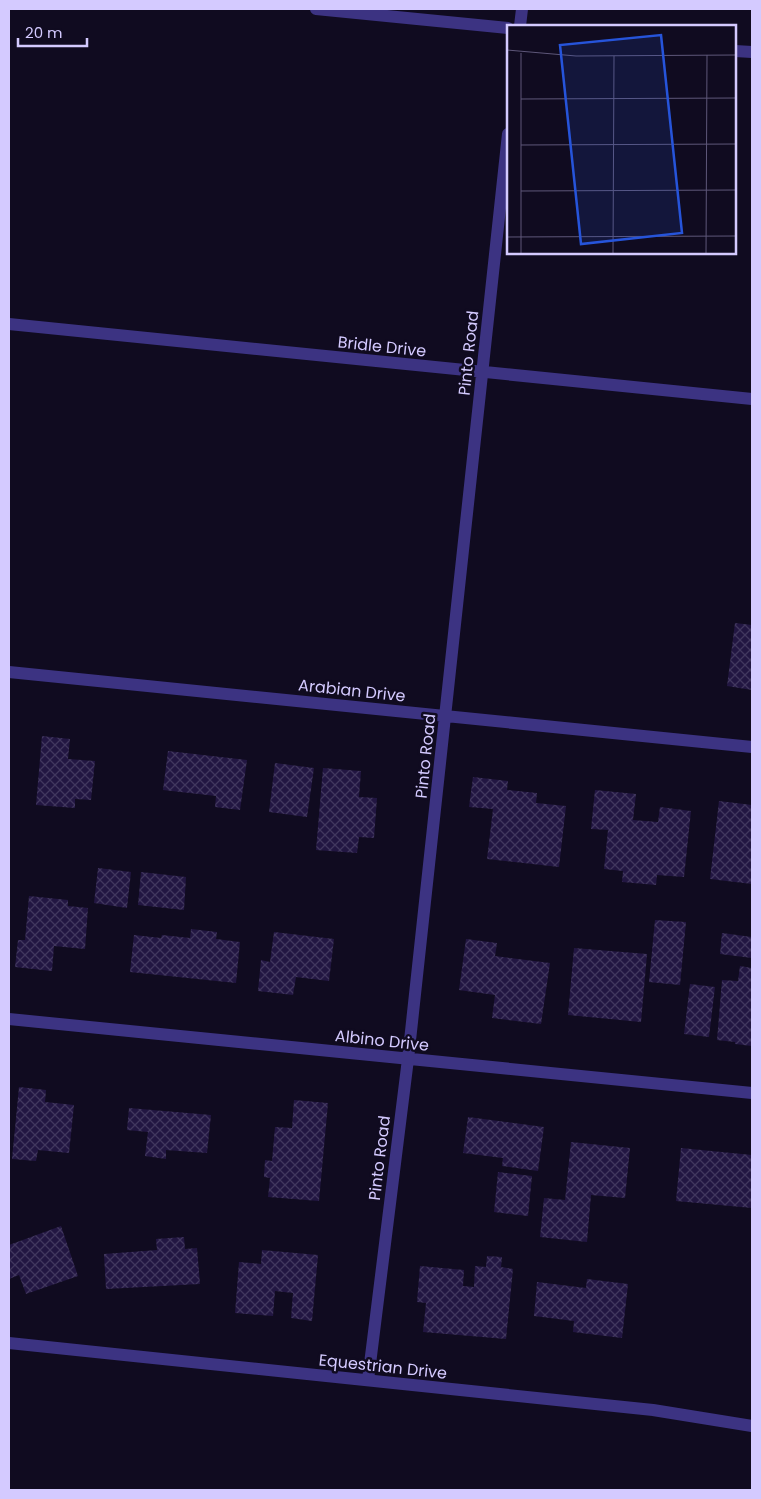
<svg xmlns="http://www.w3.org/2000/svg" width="761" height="1499" font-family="Poppins,sans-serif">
	<defs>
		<pattern id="building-cross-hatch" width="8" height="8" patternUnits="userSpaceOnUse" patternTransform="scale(1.25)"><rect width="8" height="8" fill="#221642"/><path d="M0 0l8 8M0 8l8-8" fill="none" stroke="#41375e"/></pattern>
	</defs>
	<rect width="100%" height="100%" fill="#100b20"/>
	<path fill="url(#building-cross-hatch)" d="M735,623L752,625V690L727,686Z
		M42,736L70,739L68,759L95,761L91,800L75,799V808L36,805Z
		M168,751L247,760L240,810L215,807L216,796L163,790Z
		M275,763L314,768L307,817L269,812Z
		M323,768L361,771L359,797L377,798L374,838L359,837L357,853L316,850Z
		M473,777L508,781L507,790L537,793L536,803L566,806L559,867L487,859L493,809L469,807Z
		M595,790L636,794L633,820L658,822L660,807L691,811L684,877L657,875L656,885L622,882L623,871L604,869L608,830L591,829Z
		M719,801L752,805V884L710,879Z
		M98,868L131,872L127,908L94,903Z
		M141,872L186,877L184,910L138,905Z
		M29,896L68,900V906L88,908L85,949L54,946L52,971L15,967L18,940H25Z
		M655,920L686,922L680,985L649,982Z
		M191,929L217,932L216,939L240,942L236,983L130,972L134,935L161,938L162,935L190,938Z
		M274,932L334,939L329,981L296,977L293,995L258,991L261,960L270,962Z
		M722,933L752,937V958L720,954Z
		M466,939L497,943L495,956L550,963L541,1024L492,1018L495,995L459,990Z
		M574,948L647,954L641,1022L568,1015Z
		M740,966L752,968V1046L735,1044V1042L717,1040L722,980L738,981Z
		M690,984L715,987L709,1037L684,1034Z
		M19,1087L46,1090L45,1102L74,1105L69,1153L38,1150L36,1161L12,1159Z
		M294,1100L328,1103L319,1201L268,1197L270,1178L264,1177L265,1160L272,1161L275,1127L292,1128Z
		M129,1108L211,1115L207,1153L166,1150V1159L145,1156L148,1132L127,1130Z
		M468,1117L544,1127L538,1171L502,1166L503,1158L463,1153Z
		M571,1142L630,1148L625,1198L591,1195L587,1242L540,1237L544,1198L565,1200Z
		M681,1148L752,1155V1208L676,1201Z
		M498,1172L532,1176L528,1216L494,1212Z
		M61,1226L78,1276L26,1294L19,1275L9,1279V1245Z
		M184,1237L185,1249L197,1248L200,1284L106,1289L104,1254L157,1250L156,1239Z
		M262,1250L318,1255L312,1321L291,1318L293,1293L275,1291L273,1316L235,1313L239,1262L261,1264Z
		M487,1256L502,1257L501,1267L513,1269L506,1339L423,1332L426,1303L417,1302L420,1266L464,1270L463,1286L474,1287L475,1266L486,1267Z
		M587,1279L628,1284L622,1338L573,1332L574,1321L534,1316L537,1282L586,1288Z"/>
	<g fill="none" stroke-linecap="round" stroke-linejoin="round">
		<path stroke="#3c3382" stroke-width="12" d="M316,9L508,28
			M520,26L522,9
			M735,51L752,52
			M9,324L752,399
			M9,672L752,747
			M9,1019L752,1093
			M9,1343L653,1410L752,1426
			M368,1380L408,1059L508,134"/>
	</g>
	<g text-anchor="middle" stroke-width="5" stroke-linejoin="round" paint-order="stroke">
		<g font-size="16" fill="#d4caff" stroke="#100b20">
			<text transform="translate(382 346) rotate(6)" y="6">Bridle Drive</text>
			<text transform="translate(468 353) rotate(-84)" y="6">Pinto Road</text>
			<text transform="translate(352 690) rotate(6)" y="6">Arabian Drive</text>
			<text transform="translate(425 756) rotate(-84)" y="6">Pinto Road</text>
			<text transform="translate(382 1040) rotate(6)" y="6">Albino Drive</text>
			<text transform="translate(379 1158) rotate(-83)" y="6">Pinto Road</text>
			<text transform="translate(383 1366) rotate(6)" y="6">Equestrian Drive</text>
		</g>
	</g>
	<g transform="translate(507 25)">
		<rect width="229" height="229" fill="#100b20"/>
		<path fill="none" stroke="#5e5779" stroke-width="1" d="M0,25L69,31L229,30M14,74L229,73M14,120L229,119M14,166L229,165M0,212L229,211M14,228V28M106,228L107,31M199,228L200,30"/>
		<path fill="#2654da" fill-opacity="0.15" stroke="#2654da" stroke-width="2.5" d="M154,10L175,208L74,219L53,20Z"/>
		<rect width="229" height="229" fill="none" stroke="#d4caff" stroke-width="2.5"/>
	</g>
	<rect width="761" height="1499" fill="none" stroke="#d4caff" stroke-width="20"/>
	<path d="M18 38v8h69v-8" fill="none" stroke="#d4caff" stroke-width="2.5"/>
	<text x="25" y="38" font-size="15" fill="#d4caff" stroke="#100b20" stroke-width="4" paint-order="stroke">20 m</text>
</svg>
